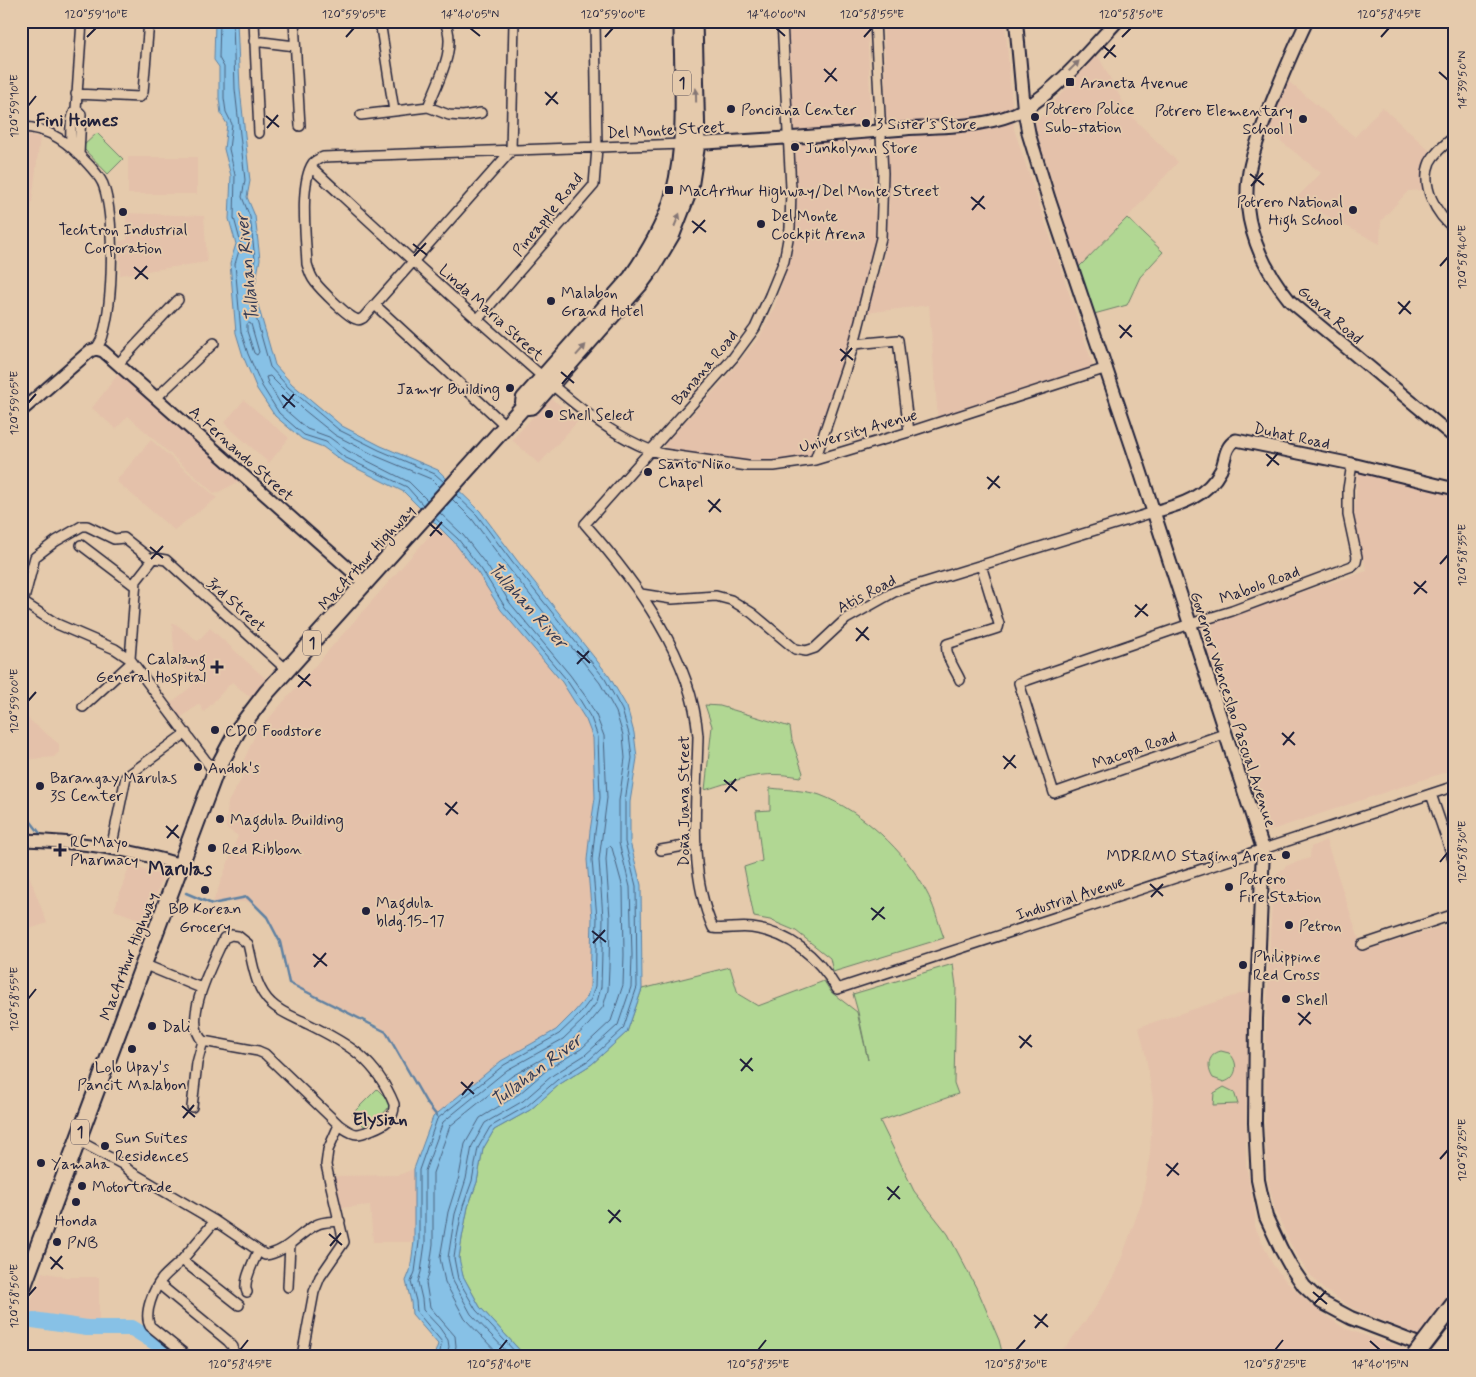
<svg xmlns="http://www.w3.org/2000/svg" width="1476" height="1377" font-family="Mynerve,sans-serif">
	<rect width="100%" height="100%" fill="#e5caac"/>
	<filter id="ink" filterUnits="userSpaceOnUse"><feTurbulence type="fractalNoise" baseFrequency=".02" numOctaves="2"/><feDisplacementMap in="SourceGraphic" scale="10" xChannelSelector="R" yChannelSelector="G"/><feConvolveMatrix kernelMatrix="1 2 1 2 8 2 1 2 1" color-interpolation-filters="sRGB"/></filter>
	<g filter="url(#ink)">
		<path fill="#e4c1aa" d="M21,21H28L21,102Z
			M788,21H867L876,246L867,290L811,457L772,463H757L665,450V443L718,387L759,338L774,308L792,253L796,189Z
			M883,21H1005L1014,129L1094,368L938,420L929,305L865,313L883,264L889,209Z
			M1097,54L1130,115L1178,162L1127,218L1079,267L1034,124Z
			M1288,81L1355,137L1382,107L1429,150L1426,163L1423,190L1408,191L1381,221L1380,244L1295,199L1321,173L1268,131Z
			M21,133L40,137L25,258L21,257Z
			M128,157H197V194H128Z
			M126,213L204,216L207,262L120,275L119,241L127,240Z
			M119,373L240,481L215,494L128,416L116,429L92,408Z
			M550,398L580,419L539,464L512,440Z
			M244,400L289,438L269,463L224,423Z
			M151,440L217,498L174,530L116,481Z
			M1358,471L1455,495V769L1269,831L1199,625L1367,571L1361,550L1354,515Z
			M437,527L454,542L576,702L586,720L593,738L595,798L590,831L587,860L592,918L590,986L587,998L575,1011L556,1030L501,1061L433,1117L391,1043L378,1025L291,986L277,936L263,913L248,902H213L238,836L226,828L228,802L242,778L243,762L256,733Z
			M172,623L176,624L198,641L210,628L267,680L251,698L232,682L204,712L199,704L179,719L168,705L192,686L190,672L175,661Z
			M21,713L59,744V752L54,757L21,760Z
			M1326,840L1363,951L1455,923V1288L1451,1293L1455,1290V1348L1420,1336L1352,1308L1323,1289L1306,1270L1290,1243L1275,1210L1269,1185L1265,1138L1266,1024L1273,879L1276,874L1288,865L1310,858L1311,847Z
			M130,864L163,876L147,922L114,910Z
			M27,870L47,923L21,932V871Z
			M1249,991L1246,1106V1165L1255,1213V1227L1273,1265L1286,1281L1310,1304L1344,1328L1423,1356H1056L1068,1344L1095,1308L1118,1268L1142,1201L1150,1153L1153,1100L1146,1057L1139,1027Z
			M414,1169V1242H373L370,1205L340,1208L333,1176L399,1175Z
			M42,1272L66,1277H99V1325L26,1315Z"/>
		<path fill="#b1d793" stroke="#6a7c67" d="M97,133L123,159L108,174L82,147Z
			M1127,218L1163,252L1140,277L1127,305L1094,314L1079,267Z
			M705,705L720,706L790,727L792,740L803,773L800,777C762,770 740,779 705,790L712,726Z
			M770,788C786,790 805,790 820,795C862,811 905,851 926,891C934,905 938,922 944,938L833,972L830,958L796,931L770,920L754,917L744,867L762,861L756,811L770,810Z
			M953,964L956,986L954,1083L958,1094L880,1121L914,1191L948,1234L979,1293L999,1340L1003,1356H525L480,1307L463,1276L460,1266L459,1258L462,1238L468,1207L477,1182L483,1149L494,1130L530,1110L560,1084L592,1064L627,1032L642,989L730,967L738,994L758,1006L824,981L831,992L857,1012L868,1060L858,1012L853,994Z
			M1221,1051L1229,1053C1239,1062 1238,1078 1224,1082L1213,1078C1206,1067 1208,1054 1221,1051Z
			M1224,1087L1234,1092L1238,1104L1213,1105L1214,1093Z
			M377,1089L392,1104L368,1130L352,1114Z"/>
		<path fill="#87c1e6" stroke="#5f81a2" d="M215,21H237L240,89L250,181L247,197L255,216L260,259L254,291L275,365L292,384L342,426L381,446L438,470L480,511L516,559L609,676L627,707L634,733L637,758L630,802V842L641,885L642,989L627,1032L592,1064L560,1084L530,1110L494,1130L483,1149L477,1182L468,1207L462,1238L459,1258L463,1276L480,1307L525,1356H434L438,1344L412,1314L411,1302L406,1281L410,1271L414,1242V1169L433,1117L501,1061L556,1030L575,1011L587,997L590,986L592,918L587,860L590,831L595,798L593,738L586,720L562,682L501,610L478,573L454,542L404,492L342,461L323,447L302,439L275,416L257,389L243,356L236,333L230,263L236,244L229,219L231,176L224,149L227,124L221,114L219,98V67L214,60Z"/>
		<g fill="none" stroke-linecap="round" stroke-linejoin="round">
			<path stroke="#4a627f" stroke-width="1" d="M220,21L219,58L224,67V98L226,112L232,124L229,149L235,175L234,218L241,244L235,264L241,332L248,354L262,386L279,413L304,435L326,442L344,457L407,487L423,505
				M233,21L235,89L245,180L242,197L250,217L255,259L249,292L270,367L289,388L339,430L379,450L435,474L444,482
				M249,323L251,324L259,352L257,355L254,353L247,331V325Z
				M456,495L477,515L512,562L605,679L622,710L629,734L632,758L625,801V842L636,886L637,987L623,1029L589,1060L557,1080L527,1106L490,1127L478,1148L472,1181L463,1206L457,1237L454,1258L458,1279L476,1310L519,1356
				M452,499L472,519L507,566L600,683L616,712L623,735L625,758L619,801V843L630,887L632,955L631,987L618,1025L585,1055L553,1075L523,1101L485,1123L472,1146L466,1179L455,1214L448,1258L453,1281L471,1314L511,1356
				M427,500L409,482L348,451L329,437L307,429L283,408L268,383L266,377L270,376L304,410L335,435L376,456L431,479L439,487
				M440,513L463,535L488,567L510,603L570,675L586,697L596,715L604,736L607,798L599,860L603,918L601,987L597,1002L584,1019L563,1039L507,1070L443,1122L425,1171V1243L421,1272L418,1282L422,1299L423,1310L439,1327L448,1340L449,1347L446,1356
				M435,518L458,539L482,570L505,607L566,679L580,700L591,718L598,737L600,798L595,832L592,860L597,918L595,986L591,999L579,1015L559,1034L504,1065L437,1119L419,1170V1242L415,1272L411,1282L416,1301L417,1312L442,1342L439,1356
				M454,1356L456,1346L455,1336L430,1307L426,1283L429,1273L433,1244V1173L450,1126L512,1076L567,1045L589,1024L603,1007L608,990L609,967L610,918L606,860L607,848L610,846L612,848L623,888L624,955L623,985L611,1021L581,1049L548,1069L519,1094L480,1118L465,1144L459,1177L448,1212L440,1258L445,1282L465,1319L500,1356"/>
			<path stroke="#5f81a2" stroke-width="2.5" d="M21,809L42,836
				M186,893L212,904L247,897L267,917L280,942L289,983L386,1032L426,1102L437,1116"/>
			<path stroke="#87c1e6" stroke-width="16" d="M33,1320L87,1328H132L161,1346L162,1356"/>
			<defs>
				<path id="minor" d="M254,21L259,133
					M294,21L300,126
					M380,21L394,111
					M514,21L511,151L363,318C360,319 360,321 356,319C348,317 320,289 315,282C311,277 309,271 307,264C306,239 299,183 313,163C316,160 319,159 323,157L683,144
					M782,21L791,188L790,228L784,261L770,295L755,328L733,358L585,524C636,582 692,657 698,736C697,798 687,870 713,928C725,930 739,926 752,928C790,933 818,957 837,989L1455,786
					M254,41L295,46
					M76,94L140,97L143,92L149,21
					M428,107C437,83 459,45 444,21
					M76,109L81,114L79,155
					M361,115L428,107L449,115L463,116L481,113
					M21,127C50,127 71,145 89,165C95,172 102,179 104,187C115,221 113,301 103,335C102,340 99,344 96,349
					M1455,136C1446,143 1436,151 1430,162C1420,185 1436,215 1455,229
					M71,147C71,136 69,119 76,109L82,21
					M311,167C377,228 443,290 511,349C552,385 610,440 663,454L748,466H774L815,460L909,432L1107,368
					M375,305L506,426
					M477,320L594,185L597,148L595,21
					M854,344L898,340L909,432
					M118,364L178,300
					M156,398L214,343
					M815,460L854,344L881,238L883,173L875,21
					M81,545L135,586
					M641,594L672,599L716,596L731,600L752,613L795,649L806,651L815,648L846,619L894,592L1154,512
					M21,601L57,624L115,649L130,659L215,773
					M23,603L35,557L56,541L82,526H87L114,539L124,538L152,560
					M130,659L136,581L154,558L166,560L287,670
					M960,680C956,670 944,655 947,644L992,630L998,628L999,624L981,565
					M83,707L132,662
					M1224,734L1054,793L1019,683L1190,624L1232,611L1352,566L1356,562L1357,557L1348,515V489L1352,464
					M1431,794L1455,864
					M111,849L126,777L186,733
					M661,850L696,844
					M231,935L238,936L248,944C253,964 255,988 271,1003C281,1013 296,1018 308,1024C349,1044 376,1060 394,1104C395,1119 384,1125 373,1129C368,1131 363,1134 357,1134C351,1134 345,1129 339,1125L265,1054L258,1051L203,1041C181,1020 214,961 224,938Z
					M1362,945L1455,914
					M143,964L201,988
					M192,1107L197,1063L203,1041
					M77,1140L122,1164L131,1172L215,1221L265,1255C286,1253 299,1233 316,1225C323,1221 332,1222 340,1221
					M182,1260L239,1305
					M159,1284L228,1341L233,1347V1356
					M288,1287L290,1244
					M247,1292C242,1283 254,1261 258,1251
					M187,1356L150,1326C143,1313 154,1289 162,1279C168,1272 176,1266 182,1260C193,1247 204,1234 215,1221
					M302,1356L314,1292L320,1277L344,1242L326,1165L328,1150L339,1125"/>
				<path id="tertiary" d="M1307,21C1293,50 1281,79 1269,109C1261,131 1251,155 1248,178C1242,223 1262,267 1290,301L1455,438
					M689,144C761,140 833,135 905,129C942,126 991,128 1024,109
					M21,411L90,351L96,349L103,351L366,584
					M1154,512C1180,505 1207,497 1221,470C1226,459 1224,447 1236,440L1352,464L1455,489
					M21,840C75,841 130,849 181,865"/>
				<path id="secondary" d="M1016,21L1024,109L1029,135L1049,200L1139,467L1263,849L1256,1019L1255,1123L1258,1180L1266,1217L1281,1249L1291,1267L1304,1286L1321,1302L1351,1318L1450,1356
					M1024,109C1057,90 1090,50 1117,21"/>
				<path id="trunk" d="M523,407L532,406L639,285L653,266L672,234L690,188L697,143L694,21
					M21,1292L215,773L238,730L267,692L523,407L524,399L631,278C649,252 666,224 674,193C688,140 682,76 682,21"/>
			</defs>
			<use href="#minor" stroke="#22223b" stroke-width="12"/>
			<use href="#tertiary" stroke="#22223b" stroke-width="15"/>
			<use href="#secondary" stroke="#22223b" stroke-width="16"/>
			<use href="#trunk" stroke="#22223b" stroke-width="19"/>
			<use href="#minor" stroke="#e5caac" stroke-width="9"/>
			<use href="#tertiary" stroke="#e5caac" stroke-width="11"/>
			<use href="#secondary" stroke="#e5caac" stroke-width="12"/>
			<use href="#trunk" stroke="#e5caac" stroke-width="15"/>
			<defs>
				<path id="motorway-bridge" d="M1415,1356L1455,1303
					M1438,1356L1455,1334"/>
			</defs>
			<use href="#motorway-bridge" stroke="#22223b" stroke-width="20" stroke-linecap="butt"/>
			<use href="#motorway-bridge" stroke="#e5caac" stroke-width="16"/>
		</g>
		<defs><path id="oneway-solid" d="M-6-.8H1V-3.2L6.5 0L1 3.2V.8H-6Z" transform="scale(1.25)"/></defs>
		<g fill="#847674">
			<use href="#oneway-solid" transform="translate(1074 66) rotate(-45)"/>
			<use href="#oneway-solid" transform="translate(696 95) rotate(-91)"/>
			<use href="#oneway-solid" transform="translate(677 220) rotate(-68)"/>
			<use href="#oneway-solid" transform="translate(581 350) rotate(-48)"/>
		</g>
	</g>
	<path fill="none" stroke="#22223b" stroke-width="2" d="M470,28L480,36M776,28L785,36M87,37L96,28M346,37L354,28M605,37L613,28M864,37L872,28M1122,37L1131,28M1381,37L1389,28M1103,46L1116,57M1104,58L1115,45M824,69L837,81M1439,72L1448,80M825,82L836,68M545,92L558,104M546,105L557,92M28,106L36,96M266,116L279,127M267,128L278,115M1250,174L1264,185M1251,186L1263,173M971,197L985,209M972,210L984,196M692,221L706,232M693,233L705,220M413,244L427,255M414,256L426,243M1440,266L1448,257M134,267L148,279M135,279L147,266M1398,302L1411,314M1399,314L1410,301M1119,325L1132,337M1120,338L1131,325M840,349L853,360M841,361L852,348M561,372L574,383M562,384L573,371M282,395L295,407M28,403L36,394M283,408L294,394M1266,454L1279,465M1267,466L1278,453M987,477L1000,488M988,489L999,476M708,500L721,512M709,512L720,499M429,523L442,535M430,536L442,522M150,547L163,558M151,559L163,546M1440,564L1448,555M1414,582L1427,593M1414,594L1426,581M1135,605L1148,616M1135,617L1147,604M856,628L869,640M856,641L868,627M577,651L590,663M577,664L589,651M298,675L311,686M298,687L310,674M28,701L36,692M1282,733L1295,745M1283,745L1294,732M1003,756L1016,768M1004,769L1015,755M724,780L737,791M725,792L736,779M445,803L458,814M446,815L457,802M166,826L179,838M167,838L178,825M1440,862L1448,852M1150,884L1163,896M1151,897L1163,884M871,908L885,919M872,920L884,907M592,931L606,942M593,943L605,930M313,954L327,966M314,967L326,953M28,999L36,989M1298,1013L1311,1024M1299,1025L1310,1012M1019,1036L1032,1047M1020,1048L1031,1035M740,1059L753,1071M741,1071L752,1058M461,1082L474,1094M462,1095L473,1082M182,1106L195,1117M183,1118L194,1105M1440,1159L1448,1150M1166,1164L1179,1175M1167,1176L1178,1163M887,1187L900,1199M888,1200L899,1186M608,1210L621,1222M609,1223L620,1210M329,1234L342,1245M330,1246L341,1233M50,1257L63,1269M51,1269L62,1256M1313,1292L1327,1304M28,1296L36,1287M1314,1304L1326,1291M1034,1315L1048,1327M1035,1328L1047,1314M1370,1341L1380,1350M240,1350L248,1340M499,1350L507,1340M758,1350L766,1340M1016,1350L1025,1340M1275,1350L1283,1340"/>
	<g fill="#22223b" stroke="#e5caac" stroke-width="2">
		<rect x="1065" y="77" width="10" height="10" rx="2.5"/>
		<circle cx="731" cy="109" r="5"/>
		<circle cx="1035" cy="117" r="5"/>
		<circle cx="1303" cy="119" r="5"/>
		<circle cx="866" cy="123" r="5"/>
		<circle cx="795" cy="147" r="5"/>
		<rect x="664" y="185" width="10" height="10" rx="2.5"/>
		<circle cx="1353" cy="210" r="5"/>
		<circle cx="123" cy="212" r="5"/>
		<circle cx="761" cy="224" r="5"/>
		<circle cx="551" cy="301" r="5"/>
		<circle cx="510" cy="388" r="5"/>
		<circle cx="549" cy="414" r="5"/>
		<circle cx="648" cy="472" r="5"/>
		<path d="M214.5 659.5h5v5h5v5h-5v5h-5v-5h-5v-5h5z"/>
		<circle cx="215" cy="730" r="5"/>
		<circle cx="198" cy="767" r="5"/>
		<circle cx="40" cy="786" r="5"/>
		<circle cx="220" cy="819" r="5"/>
		<circle cx="212" cy="848" r="5"/>
		<path d="M57.5 842.5h5v5h5v5h-5v5h-5v-5h-5v-5h5z"/>
		<circle cx="1286" cy="855" r="5"/>
		<circle cx="1229" cy="887" r="5"/>
		<circle cx="205" cy="890" r="5"/>
		<circle cx="366" cy="911" r="5"/>
		<circle cx="1289" cy="925" r="5"/>
		<circle cx="1243" cy="965" r="5"/>
		<circle cx="1286" cy="999" r="5"/>
		<circle cx="152" cy="1026" r="5"/>
		<circle cx="132" cy="1049" r="5"/>
		<circle cx="105" cy="1146" r="5"/>
		<circle cx="41" cy="1163" r="5"/>
		<circle cx="82" cy="1186" r="5"/>
		<circle cx="76" cy="1202" r="5"/>
		<circle cx="57" cy="1242" r="5"/>
	</g>
	<g text-anchor="middle" stroke-width="4" stroke-linejoin="round" paint-order="stroke">
		<g fill="#e5caac" stroke="#5c545d" stroke-width="1">
			<rect x="673" y="70.5" width="18" height="25" rx="4"/>
			<rect x="303" y="630.5" width="18" height="25" rx="4"/>
			<rect x="71" y="1119.5" width="18" height="25" rx="4"/>
		</g>
		<g font-size="15" font-weight="bold" fill="#22223b">
			<text x="682" y="88">1</text>
			<text x="312" y="648">1</text>
			<text x="80" y="1137">1</text>
		</g>
		<g font-size="16" fill="#22223b" stroke="#e5caac" text-anchor="start">
			<text x="1080" y="88">Araneta Avenue</text>
			<text x="1045" y="114">Potrero Police<tspan x="1045" dy="18">Sub-station</tspan></text>
			<text x="741" y="115">Ponciana Center</text>
			<text x="1293" y="116" text-anchor="end">Potrero Elementary<tspan x="1293" dy="18">School I</tspan></text>
			<text x="876" y="129">3 Sister's Store</text>
			<text x="805" y="153">Junkolynn Store</text>
			<text x="679" y="196">MacArthur Highway/Del Monte Street</text>
			<text x="1343" y="207" text-anchor="end">Potrero National<tspan x="1343" dy="18">High School</tspan></text>
			<text x="771" y="221">Del Monte<tspan x="771" dy="18">Cockpit Arena</tspan></text>
			<text x="123" y="235" text-anchor="middle">Techtron Industrial<tspan x="123" dy="18">Corporation</tspan></text>
			<text x="561" y="298">Malabon<tspan x="561" dy="18">Grand Hotel</tspan></text>
			<text x="500" y="394" text-anchor="end">Jamyr Building</text>
			<text x="559" y="420">Shell Select</text>
			<text x="658" y="469">Santo Niño<tspan x="658" dy="18">Chapel</tspan></text>
			<text x="206" y="664" text-anchor="end">Calalang<tspan x="206" dy="18">General Hospital</tspan></text>
			<text x="225" y="736">CDO Foodstore</text>
			<text x="208" y="773">Andok's</text>
			<text x="50" y="783">Barangay Marulas<tspan x="50" dy="18">3S Center</tspan></text>
			<text x="230" y="825">Magdula Building</text>
			<text x="70" y="847">RC Mayo<tspan x="70" dy="18">Pharmacy</tspan></text>
			<text x="222" y="854">Red Ribbon</text>
			<text x="1276" y="861" text-anchor="end">MDRRMO Staging Area</text>
			<text x="1239" y="884">Potrero<tspan x="1239" dy="18">Fire Station</tspan></text>
			<text x="376" y="908">Magdula<tspan x="376" dy="18">bldg.15-17</tspan></text>
			<text x="205" y="914" text-anchor="middle">BB Korean<tspan x="205" dy="18">Grocery</tspan></text>
			<text x="1299" y="931">Petron</text>
			<text x="1253" y="962">Philippine<tspan x="1253" dy="18">Red Cross</tspan></text>
			<text x="1296" y="1005">Shell</text>
			<text x="162" y="1032">Dali</text>
			<text x="132" y="1072" text-anchor="middle">Lolo Upay's<tspan x="132" dy="18">Pancit Malabon</tspan></text>
			<text x="115" y="1143">Sun Suites<tspan x="115" dy="18">Residences</tspan></text>
			<text x="51" y="1169">Yamaha</text>
			<text x="92" y="1192">Motortrade</text>
			<text x="76" y="1226" text-anchor="middle">Honda</text>
			<text x="67" y="1248">PNB</text>
		</g>
		<g font-size="16" fill="#22223b" stroke="#e5caac">
			<text transform="translate(666 129) rotate(-3)" y="6">Del Monte Street</text>
			<text transform="translate(547 214) rotate(-51)" y="6">Pineapple Road</text>
			<text transform="translate(492 312) rotate(42)" y="6">Linda Maria Street</text>
			<text transform="translate(1331 314) rotate(41)" y="6">Guava Road</text>
			<text transform="translate(704 367) rotate(-50)" y="6">Banana Road</text>
			<text transform="translate(858 430) rotate(-16)" y="6">University Avenue</text>
			<text transform="translate(1292 435) rotate(12)" y="6">Duhat Road</text>
			<text transform="translate(242 453) rotate(42)" y="6">A. Fernando Street</text>
			<text transform="translate(366 557) rotate(-48)" y="6">MacArthur Highway</text>
			<text transform="translate(1259 584) rotate(-20)" y="6">Mabolo Road</text>
			<text transform="translate(866 593) rotate(-28)" y="6">Atis Road</text>
			<text transform="translate(237 604) rotate(42)" y="6">3rd Street</text>
			<text transform="translate(1234 709) rotate(72)" y="6">Governor Wenceslao Pascual Avenue</text>
			<text transform="translate(1134 749) rotate(-19)" y="6">Macopa Road</text>
			<text transform="translate(683 801) rotate(-90)" y="6">Doña Juana Street</text>
			<text transform="translate(1070 897) rotate(-18)" y="6">Industrial Avenue</text>
			<text transform="translate(128 956) rotate(-69)" y="6">MacArthur Highway</text>
		</g>
		<g font-size="18" font-weight="bold" fill="#22223b" stroke="#e5caac">
			<text x="77" y="126">Fini Homes</text>
			<text x="380" y="1125">Elysian</text>
		</g>
		<g font-size="18" font-style="italic" fill="#313a55" stroke="#e5caac">
			<text transform="translate(247 268) rotate(-96)" y="6">Tullahan River</text>
			<text transform="translate(528 605) rotate(48)" y="6">Tullahan River</text>
			<text transform="translate(536 1070) rotate(-37)" y="6">Tullahan River</text>
		</g>
		<g font-size="19" font-weight="bold" fill="#22223b" stroke="#e5caac">
			<text x="180" y="875">Marulas</text>
		</g>
	</g>
	<rect width="1476" height="1377" fill="none" stroke="#e5caac" stroke-width="55"/>
	<rect x="28" y="28" width="1420" height="1322" fill="none" stroke="#22223b" stroke-width="2"/>
	<g font-size="12" text-anchor="middle" fill="#22223b">
		<text x="96" y="18">120°59'10"E</text>
		<text x="354" y="18">120°59'05"E</text>
		<text x="470" y="18">14°40'05"N</text>
		<text x="613" y="18">120°59'00"E</text>
		<text x="776" y="18">14°40'00"N</text>
		<text x="872" y="18">120°58'55"E</text>
		<text x="1131" y="18">120°58'50"E</text>
		<text x="1389" y="18">120°58'45"E</text>
		<text transform="translate(1462 80) rotate(-90)" y="4">14°39'50"N</text>
		<text transform="translate(14 106) rotate(-90)" y="4">120°59'10"E</text>
		<text transform="translate(1462 257) rotate(-90)" y="4">120°58'40"E</text>
		<text transform="translate(14 403) rotate(-90)" y="4">120°59'05"E</text>
		<text transform="translate(1462 555) rotate(-90)" y="4">120°58'35"E</text>
		<text transform="translate(14 701) rotate(-90)" y="4">120°59'00"E</text>
		<text transform="translate(1462 852) rotate(-90)" y="4">120°58'30"E</text>
		<text transform="translate(14 999) rotate(-90)" y="4">120°58'55"E</text>
		<text transform="translate(1462 1150) rotate(-90)" y="4">120°58'25"E</text>
		<text transform="translate(14 1296) rotate(-90)" y="4">120°58'50"E</text>
		<text x="240" y="1368">120°58'45"E</text>
		<text x="499" y="1368">120°58'40"E</text>
		<text x="758" y="1368">120°58'35"E</text>
		<text x="1016" y="1368">120°58'30"E</text>
		<text x="1275" y="1368">120°58'25"E</text>
		<text x="1380" y="1368">14°40'15"N</text>
	</g>
</svg>
